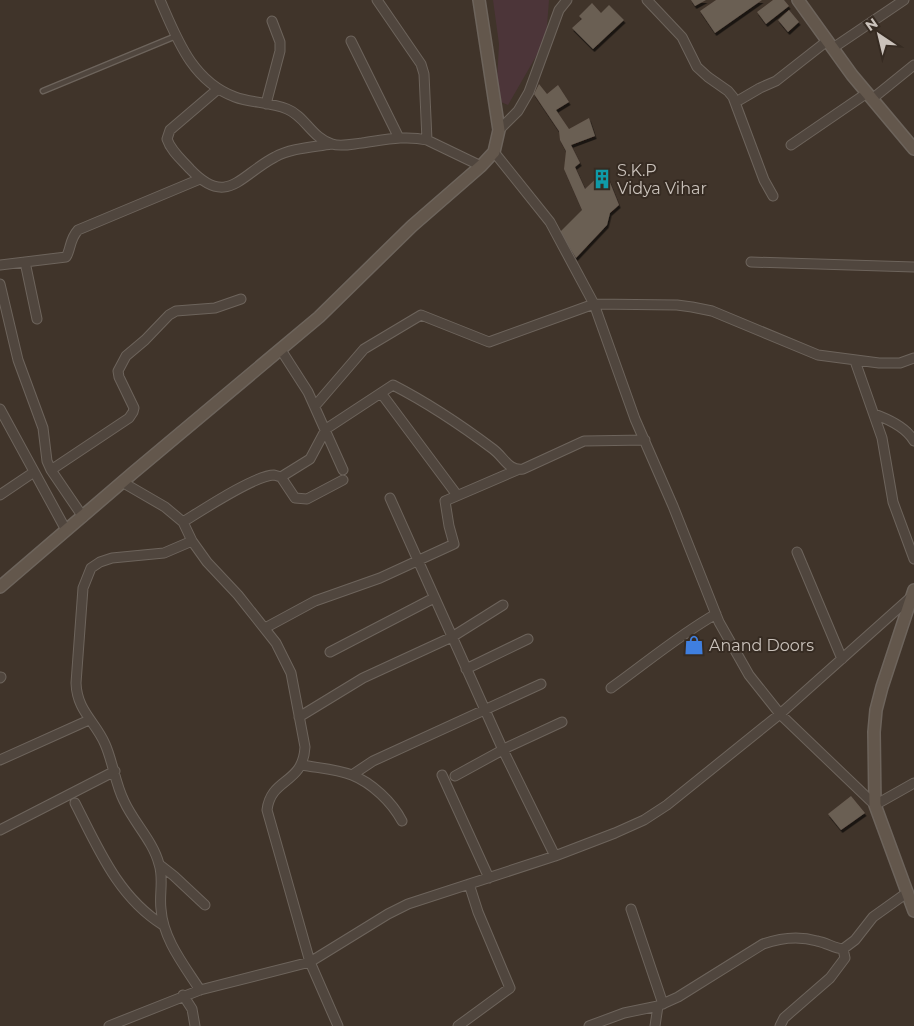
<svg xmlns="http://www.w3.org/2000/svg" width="914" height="1026" font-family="Montserrat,sans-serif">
	<defs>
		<filter id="shadow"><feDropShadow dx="1.5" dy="3" stdDeviation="0" flood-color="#0009"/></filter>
	</defs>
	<rect width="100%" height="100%" fill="#40342a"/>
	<path fill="#4c3539" d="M493,0H549L546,39L508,105L496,100L499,44Z"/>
	<path fill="#6b5e53" filter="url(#shadow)" d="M691,0H706L695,6Z
		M716,0H762L715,33L700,11Z
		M773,0H784L789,6L766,24L757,12Z
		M592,3L601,13L609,5L624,20L593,49L572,28L582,19L579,16Z
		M789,10L799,22L788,32L778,20Z
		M539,84L547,94L558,85L569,102L556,110L569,129L589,118L595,136L571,145L580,163L575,167L585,189L605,170L619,205L610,213L607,225L576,258L560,232L582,210L564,169L566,151L560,140L559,131L534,94Z
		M851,796L865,813L841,830L828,814Z"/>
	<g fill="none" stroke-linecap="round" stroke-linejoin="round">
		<defs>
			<path id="lane" d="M43,91L176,36"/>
			<path id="street" d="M160,0C177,39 192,81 235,97C251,103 270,102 287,109C305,116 312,138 332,144C341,147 352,144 362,143C384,140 405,135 427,140L481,166
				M377,0L421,64L424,74L427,140
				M647,0L682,37L697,67L708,77L728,91L733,97L764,180L773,196
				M351,41L399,138
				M833,48L904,0
				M218,89L170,130L167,139C171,151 181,159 190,169C227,208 240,175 275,157C291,148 314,147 331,144
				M872,99L914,65
				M736,102L760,88L776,81L827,41
				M266,104L280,51V42L272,21
				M499,130L518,111L529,92L559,10L567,0
				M791,145L867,93
				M494,152L550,222L594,304L635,419L673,506L719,622L749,675L780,714L875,805L914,783
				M25,262L37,319
				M751,262L914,267
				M0,265L66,257C71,250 69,240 78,230L200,179
				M0,284L18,360L43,428L47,461L51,470L83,517
				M281,350L308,392L343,470
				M855,361L882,438L893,502L914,559
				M381,393L457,495
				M315,406L364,349L421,315L489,342L594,304L677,305L692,307L712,311L818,355L879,363H900L914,358
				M0,409L66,530
				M874,414C888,419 906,427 914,441
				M51,470L129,418L133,412L134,408L119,377L118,371L126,356L145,340L169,315L176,311L215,308L241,299
				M281,477L310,459L326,429L393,385C428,403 461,425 493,449C504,457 508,471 523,469L584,441L645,440
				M122,482L165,507L183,522L192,541L207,562L238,595L276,643L291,673L305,747C303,785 271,777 267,810L310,962L338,1026
				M0,495L34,472
				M390,498L503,750L555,856
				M183,522C201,511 255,475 274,475C274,475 281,477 281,477L295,498L307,499L343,480
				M192,541L164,553L112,558L100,562L91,568L83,588L76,683C77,711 95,721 105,744C113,762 115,783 124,801C134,823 153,841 159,864C164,879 159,894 161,909C163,939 184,965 200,990
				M797,552L842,659
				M265,628L315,601L380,578L454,544L449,526L445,501L517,470
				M330,652L434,598
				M466,669L528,639
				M0,678L1,677
				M611,688C646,663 679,635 716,614
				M299,717L363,678L452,637L503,605
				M0,760L89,720
				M302,765C318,768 336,769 352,775C372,783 392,802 402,821
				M352,775L373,761L541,684
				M442,775L489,878
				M455,776L508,747L562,722
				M75,803C98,848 118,897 163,925
				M0,830L115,771
				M160,865L174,876L205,905
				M631,909L663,1004
				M183,995L192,1009L195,1026
				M109,1026L200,990L310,962L388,914L408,904L555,856L615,833L644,820L667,805L780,714L911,597
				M458,1026L510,988L478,912L469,884
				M589,1026L624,1013L658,1006L678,997L763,944C780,938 800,936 817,941C827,943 834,948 843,949L855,940L873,917L908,892
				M655,1026L658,1006
				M780,1026L784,1018L830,978L845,958L843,949"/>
			<path id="secondary" d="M798,0L852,75L914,149
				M0,587L134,472L319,317L412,226L481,166L494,152L499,130L479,0
				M914,590L882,687L876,710L874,732L875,805L914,911"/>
		</defs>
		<use href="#lane" stroke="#6d645c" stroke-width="7"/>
		<use href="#street" stroke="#6d645c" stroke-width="11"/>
		<use href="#secondary" stroke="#6d645c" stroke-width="14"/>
		<use href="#lane" stroke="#50463e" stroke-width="4.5"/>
		<use href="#street" stroke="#50463e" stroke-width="9"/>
		<use href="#secondary" stroke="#63574c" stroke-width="11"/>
	</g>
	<defs>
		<symbol id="building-bare" viewBox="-9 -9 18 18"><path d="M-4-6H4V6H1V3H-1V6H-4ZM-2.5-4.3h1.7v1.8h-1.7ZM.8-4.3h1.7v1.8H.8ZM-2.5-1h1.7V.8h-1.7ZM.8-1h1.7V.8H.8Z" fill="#0f9aa8" stroke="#362b22" stroke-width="2.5" paint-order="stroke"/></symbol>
		<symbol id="shop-bare" viewBox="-9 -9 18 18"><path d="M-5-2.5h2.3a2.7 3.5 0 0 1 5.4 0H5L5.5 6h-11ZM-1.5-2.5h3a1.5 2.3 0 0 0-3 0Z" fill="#3f7fe0" stroke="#362b22" stroke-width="2.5" paint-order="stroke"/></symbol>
	</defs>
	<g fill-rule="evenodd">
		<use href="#building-bare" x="588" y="165" width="28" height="28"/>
		<use href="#shop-bare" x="680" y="631" width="28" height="28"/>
	</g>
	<g text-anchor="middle" stroke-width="4" stroke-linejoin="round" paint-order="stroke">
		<g font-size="16" fill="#cac2bb" stroke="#362b22" text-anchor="start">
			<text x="617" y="176">S.K.P<tspan x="617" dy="18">Vidya Vihar</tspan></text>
			<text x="709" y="651">Anand Doors</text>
		</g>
	</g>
	<g transform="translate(879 35) rotate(325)" stroke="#362b22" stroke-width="4" paint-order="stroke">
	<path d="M0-4L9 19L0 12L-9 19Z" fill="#cac2bb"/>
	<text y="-8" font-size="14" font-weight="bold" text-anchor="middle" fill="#cac2bb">N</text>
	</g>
</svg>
